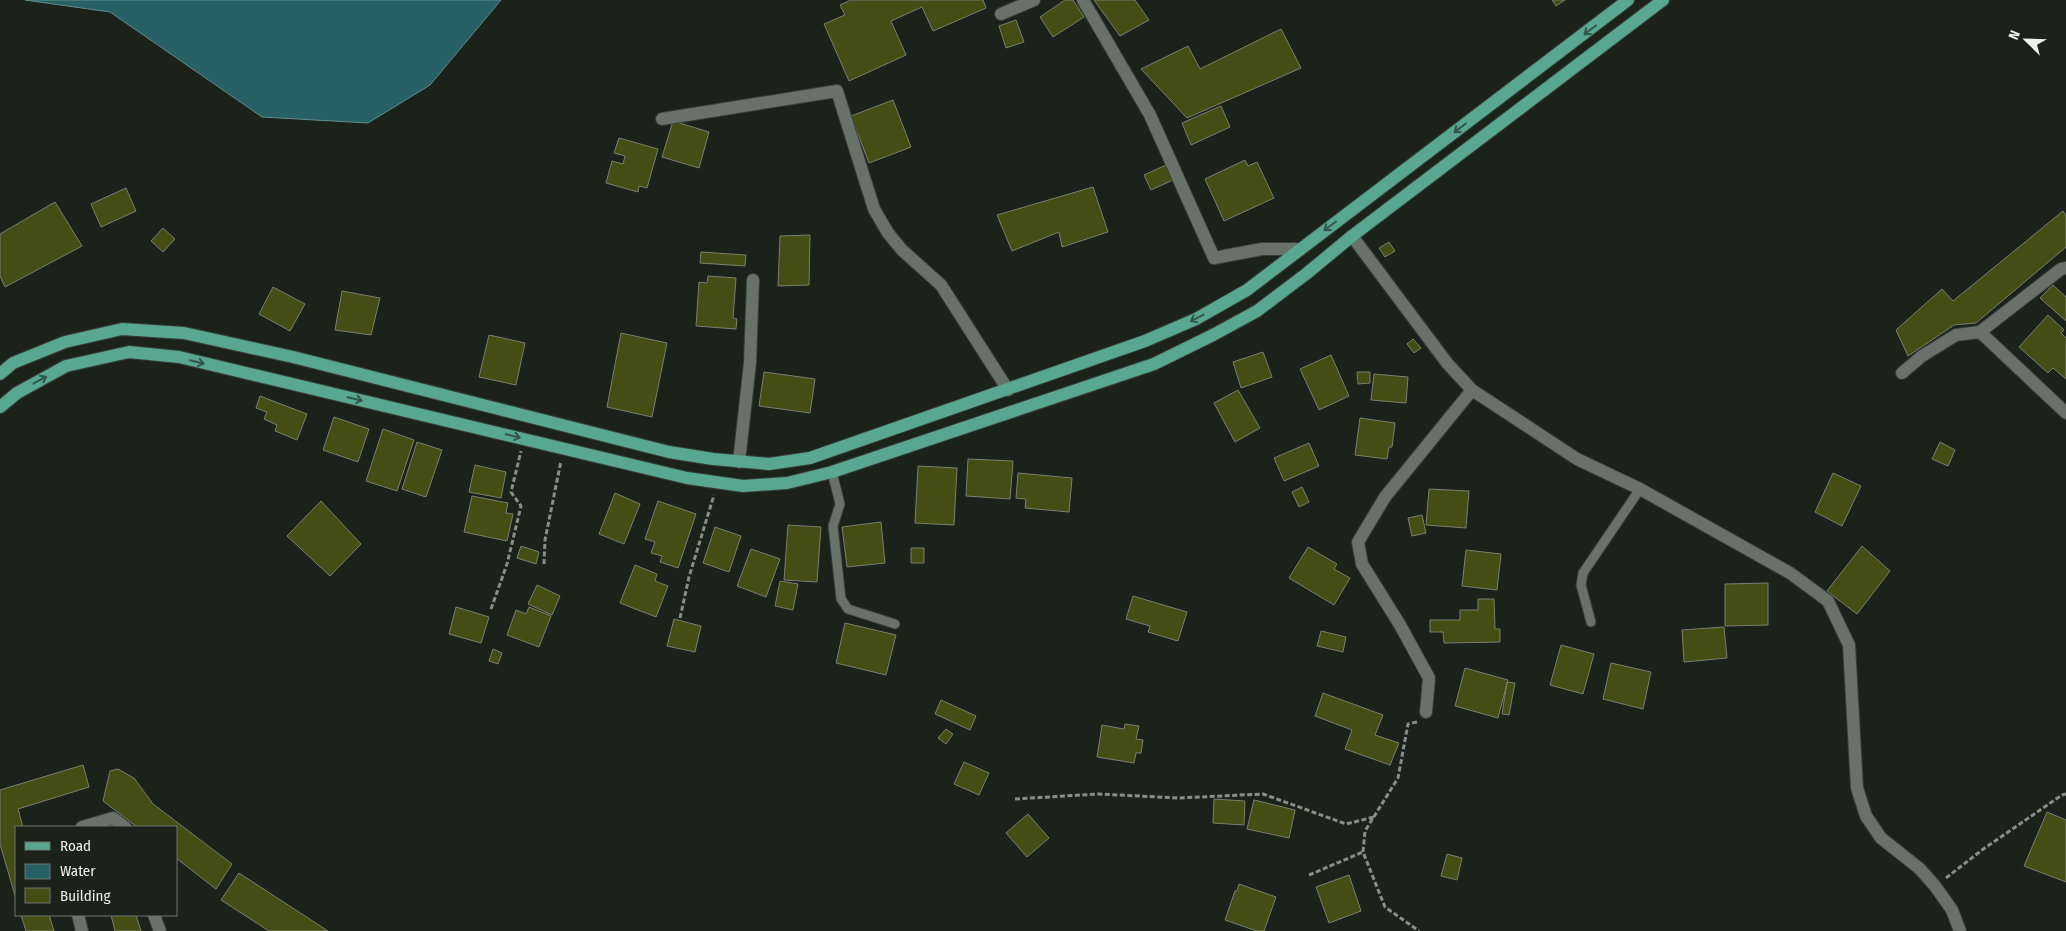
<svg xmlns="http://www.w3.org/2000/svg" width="2066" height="931" font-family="'Fira Sans Condensed',sans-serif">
	<rect width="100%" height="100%" fill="#1a221a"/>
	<path fill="#286165" stroke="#628c8d" d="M25,0H501L430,85L368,123L262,117L110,12Z"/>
	<path fill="#444d13" stroke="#7c7f72" d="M851,0H983L986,8L933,31L922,7L891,21L906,55L849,81L824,24L845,15L840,5Z
		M1065,0H1073L1084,17L1053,37L1040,17Z
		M1094,0H1135L1149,20L1120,36Z
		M1552,0H1565L1556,6Z
		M1016,20L1024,42L1006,48L999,26Z
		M1281,29L1301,68L1187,118L1141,69L1188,46L1200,69Z
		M893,100L911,147L869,163L851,116Z
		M1221,106L1230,127L1191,145L1182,123Z
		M673,121L709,132L699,168L662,157Z
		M619,138L658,149L647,188L639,186L638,192L606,183L612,161L623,164L625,156L614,153Z
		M1245,160L1248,166L1257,162L1274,198L1224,221L1205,179Z
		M1166,165L1173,180L1151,190L1144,175Z
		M1093,187L1108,232L1062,247L1059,232L1012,251L997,215Z
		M126,188L136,211L101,227L91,204Z
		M55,202L82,246L5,287L0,276V234Z
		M2063,211L2066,216V247L1976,323L1954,325L1908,356L1896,330L1942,289L1953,301Z
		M163,228L175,239L163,252L151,241Z
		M810,235L809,285L778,286L780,236Z
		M1389,242L1395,251L1385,257L1379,248Z
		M701,252L746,255L745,266L700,263Z
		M708,276L736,278L733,318L737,319L736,329L696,326L699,282L707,283Z
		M2053,285L2066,297V321L2040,298Z
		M273,287L305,304L290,331L259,314Z
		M342,291L380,298L371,335L335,330Z
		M2048,315L2064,330L2061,333L2066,338V379L2053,368L2048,373L2019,347Z
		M621,333L667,343L652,417L607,407Z
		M489,335L525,343L516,385L479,377Z
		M1413,339L1421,348L1414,353L1407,344Z
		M1263,352L1272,377L1241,388L1233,362Z
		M1331,355L1349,396L1319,410L1300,369Z
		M764,372L815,379L810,413L759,406Z
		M1357,372H1370V383L1358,384Z
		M1374,374L1408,377L1406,403L1371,400Z
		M1238,390L1260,428L1235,442L1214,403Z
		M260,396L307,414L297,440L275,431L277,425L264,419L267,412L256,408Z
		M334,417L369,429L358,462L323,450Z
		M1360,418L1395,423L1392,447H1389L1387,459L1355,455Z
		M383,429L414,440L397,491L366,481Z
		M417,442L442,450L426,497L402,489Z
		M1940,442L1955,450L1948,466L1932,459Z
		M1309,443L1319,466L1284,481L1274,458Z
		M968,459L1013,461L1010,499L966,496Z
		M475,465L506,472L501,498L469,492Z
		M918,466L957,468L954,525L915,523Z
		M1018,473L1072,478L1069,512L1025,508L1026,499L1016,498Z
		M1833,473L1861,486L1842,526L1815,512Z
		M1302,487L1309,502L1299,507L1292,492Z
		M1429,489L1469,491L1466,528L1426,525Z
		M615,493L640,504L624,544L599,534Z
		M472,496L508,503L506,513L513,514L507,541L464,532Z
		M321,501L361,544L330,576L287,536Z
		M658,501L696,514L678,568L660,562L662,556L651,553L655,542L645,539Z
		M1422,515L1426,533L1412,536L1408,518Z
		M881,522L885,563L847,567L842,527Z
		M788,525L821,527L817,582L784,580Z
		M715,527L741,536L729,572L703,563Z
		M521,546L539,552L536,564L517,558Z
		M1862,546L1890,571L1857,614L1827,591Z
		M1308,547L1337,564L1334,569L1350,578L1334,605L1289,578Z
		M911,548H924V563H911Z
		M751,549L780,559L766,597L737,586Z
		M1466,550L1501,554L1497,590L1462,586Z
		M635,565L657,574L655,581L668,586L656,617L620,603Z
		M780,581L798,584L793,610L775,606Z
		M1768,583V625L1725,626V584Z
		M537,585L560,596L552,615L528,604Z
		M1133,596L1187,612L1178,641L1148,632L1150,626L1126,619Z
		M1478,599H1494L1495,629H1500V642L1444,643L1443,632H1430V620H1460V610H1478Z
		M456,607L489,617L481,643L449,634Z
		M529,607L551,616L539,647L507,635L516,610L526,614Z
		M674,619L701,626L695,652L667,646Z
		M845,623L896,635L886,675L836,663Z
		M1724,627L1727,658L1684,662L1682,630Z
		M1321,631L1346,637L1343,652L1317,646Z
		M1561,645L1594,654L1583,694L1550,685Z
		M493,649L502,653L498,664L489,661Z
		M1611,663L1651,672L1643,709L1603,699Z
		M1465,668L1508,680L1498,718L1455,706Z
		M1507,682L1515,683L1509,715L1502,714Z
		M1323,693L1383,715L1375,735L1399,743L1390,765L1345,749L1352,730L1315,716Z
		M941,700L976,716L970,730L935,714Z
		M1125,724L1139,726L1136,739L1143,740L1141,753H1136L1134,763L1097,757L1102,725L1124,729Z
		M946,729L953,734L946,744L938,738Z
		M964,762L989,773L979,795L954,784Z
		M83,765L89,787L18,809L23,827H16V899L0,844V790Z
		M118,769L134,778L153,804L232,864L216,889L176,858V827H137L103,801L110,771Z
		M1214,799L1245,801L1244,825L1213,823Z
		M1254,800L1295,810L1289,838L1247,829Z
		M2047,812L2066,820V882L2024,866Z
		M1028,814L1049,838L1027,857L1006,833Z
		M1447,854L1462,858L1457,880L1441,876Z
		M239,873L328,931H269L221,900Z
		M1349,875L1361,911L1329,923L1316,887Z
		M1239,884L1276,897L1264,931H1257L1225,920L1235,891H1237Z
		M21,915H49L54,931H26Z
		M111,915H136L141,931H115Z"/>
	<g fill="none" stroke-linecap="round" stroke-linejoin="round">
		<defs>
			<path id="lane" d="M832,472L840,504L833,526L841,599L848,609L895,624
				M1591,622L1581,585L1583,573L1640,489"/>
			<path id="street" d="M1083,0L1150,115L1214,258L1262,249H1299
				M1001,14L1034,0
				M662,119L837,91L874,209L888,233L902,250L941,285L1008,390
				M1352,236L1447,363L1472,390L1577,459L1640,489L1790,573L1828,601L1849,645L1857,788L1866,816L1881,838L1920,869L1935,886L1952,910L1960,931
				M1980,332L2066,413
				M1902,373L1922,356L1956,335L1980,332L2061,269L2066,268
				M739,462L750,363L753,280
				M1426,712L1429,678L1400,625L1362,564L1358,542L1385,497L1472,390
				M82,827L113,818L125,827
				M78,915L82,931
				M154,915L160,931"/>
			<path id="primary" d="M0,374L13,363L65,342L122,329L184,333L293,357L669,452L713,459L769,464L810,458L1145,341L1196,319L1247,290L1628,0
				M0,407L17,393L66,366L129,352L179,357L687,478L743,486L787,483L832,472L1154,364L1213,335L1257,311L1306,274L1352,236L1663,0"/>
		</defs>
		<use href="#lane" stroke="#383e38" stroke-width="11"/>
		<use href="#street" stroke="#383e38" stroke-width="14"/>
		<use href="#primary" stroke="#383e38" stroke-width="14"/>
		<path stroke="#888f88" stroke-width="3" stroke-dasharray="5 2.5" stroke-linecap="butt" d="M544,564L545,540L561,461
			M491,609L507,564L521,506L511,492L521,451
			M680,618L689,577L714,495
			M1417,722L1408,724L1398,778L1365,831L1363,852L1385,907L1419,931
			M1015,799L1098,794L1179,798L1263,794L1346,824L1374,817
			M1309,875L1363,852
			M1946,878L1982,850L2062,795L2066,794"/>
		<use href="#lane" stroke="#687268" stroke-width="9"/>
		<use href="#street" stroke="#687268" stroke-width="12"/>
		<use href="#primary" stroke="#57a791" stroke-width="12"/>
	</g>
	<defs><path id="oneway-shaft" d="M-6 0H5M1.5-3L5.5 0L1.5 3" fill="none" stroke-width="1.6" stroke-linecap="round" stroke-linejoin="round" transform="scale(1.25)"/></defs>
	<g stroke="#32574a">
		<use href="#oneway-shaft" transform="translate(1590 30) rotate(143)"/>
		<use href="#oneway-shaft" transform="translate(1460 128) rotate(143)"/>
		<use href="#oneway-shaft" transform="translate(1330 226) rotate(143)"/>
		<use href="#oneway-shaft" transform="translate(1197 318) rotate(153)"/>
		<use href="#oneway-shaft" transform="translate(197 362) rotate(14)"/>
		<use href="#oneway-shaft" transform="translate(40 380) rotate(-29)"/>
		<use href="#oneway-shaft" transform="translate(355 399) rotate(13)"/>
		<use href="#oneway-shaft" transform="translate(513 436) rotate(13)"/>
	</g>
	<rect x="15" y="826" width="162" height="90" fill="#1a221a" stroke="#6e756e"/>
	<rect x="25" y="842" width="25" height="8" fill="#57a791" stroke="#6e756e"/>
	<text x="60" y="851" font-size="15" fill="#ebf1eb">Road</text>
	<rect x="25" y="864" width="25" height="15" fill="#286165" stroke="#6e756e"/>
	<text x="60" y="876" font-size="15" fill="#ebf1eb">Water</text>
	<rect x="25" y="888" width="25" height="15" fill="#444d13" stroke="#6e756e"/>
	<text x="60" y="901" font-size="15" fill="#ebf1eb">Building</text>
	<g transform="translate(2026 40) rotate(293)" stroke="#1a221a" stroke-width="4" paint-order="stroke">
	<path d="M0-4L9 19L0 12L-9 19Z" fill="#ebf1eb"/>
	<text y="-8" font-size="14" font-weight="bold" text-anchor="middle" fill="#ebf1eb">N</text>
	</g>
</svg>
